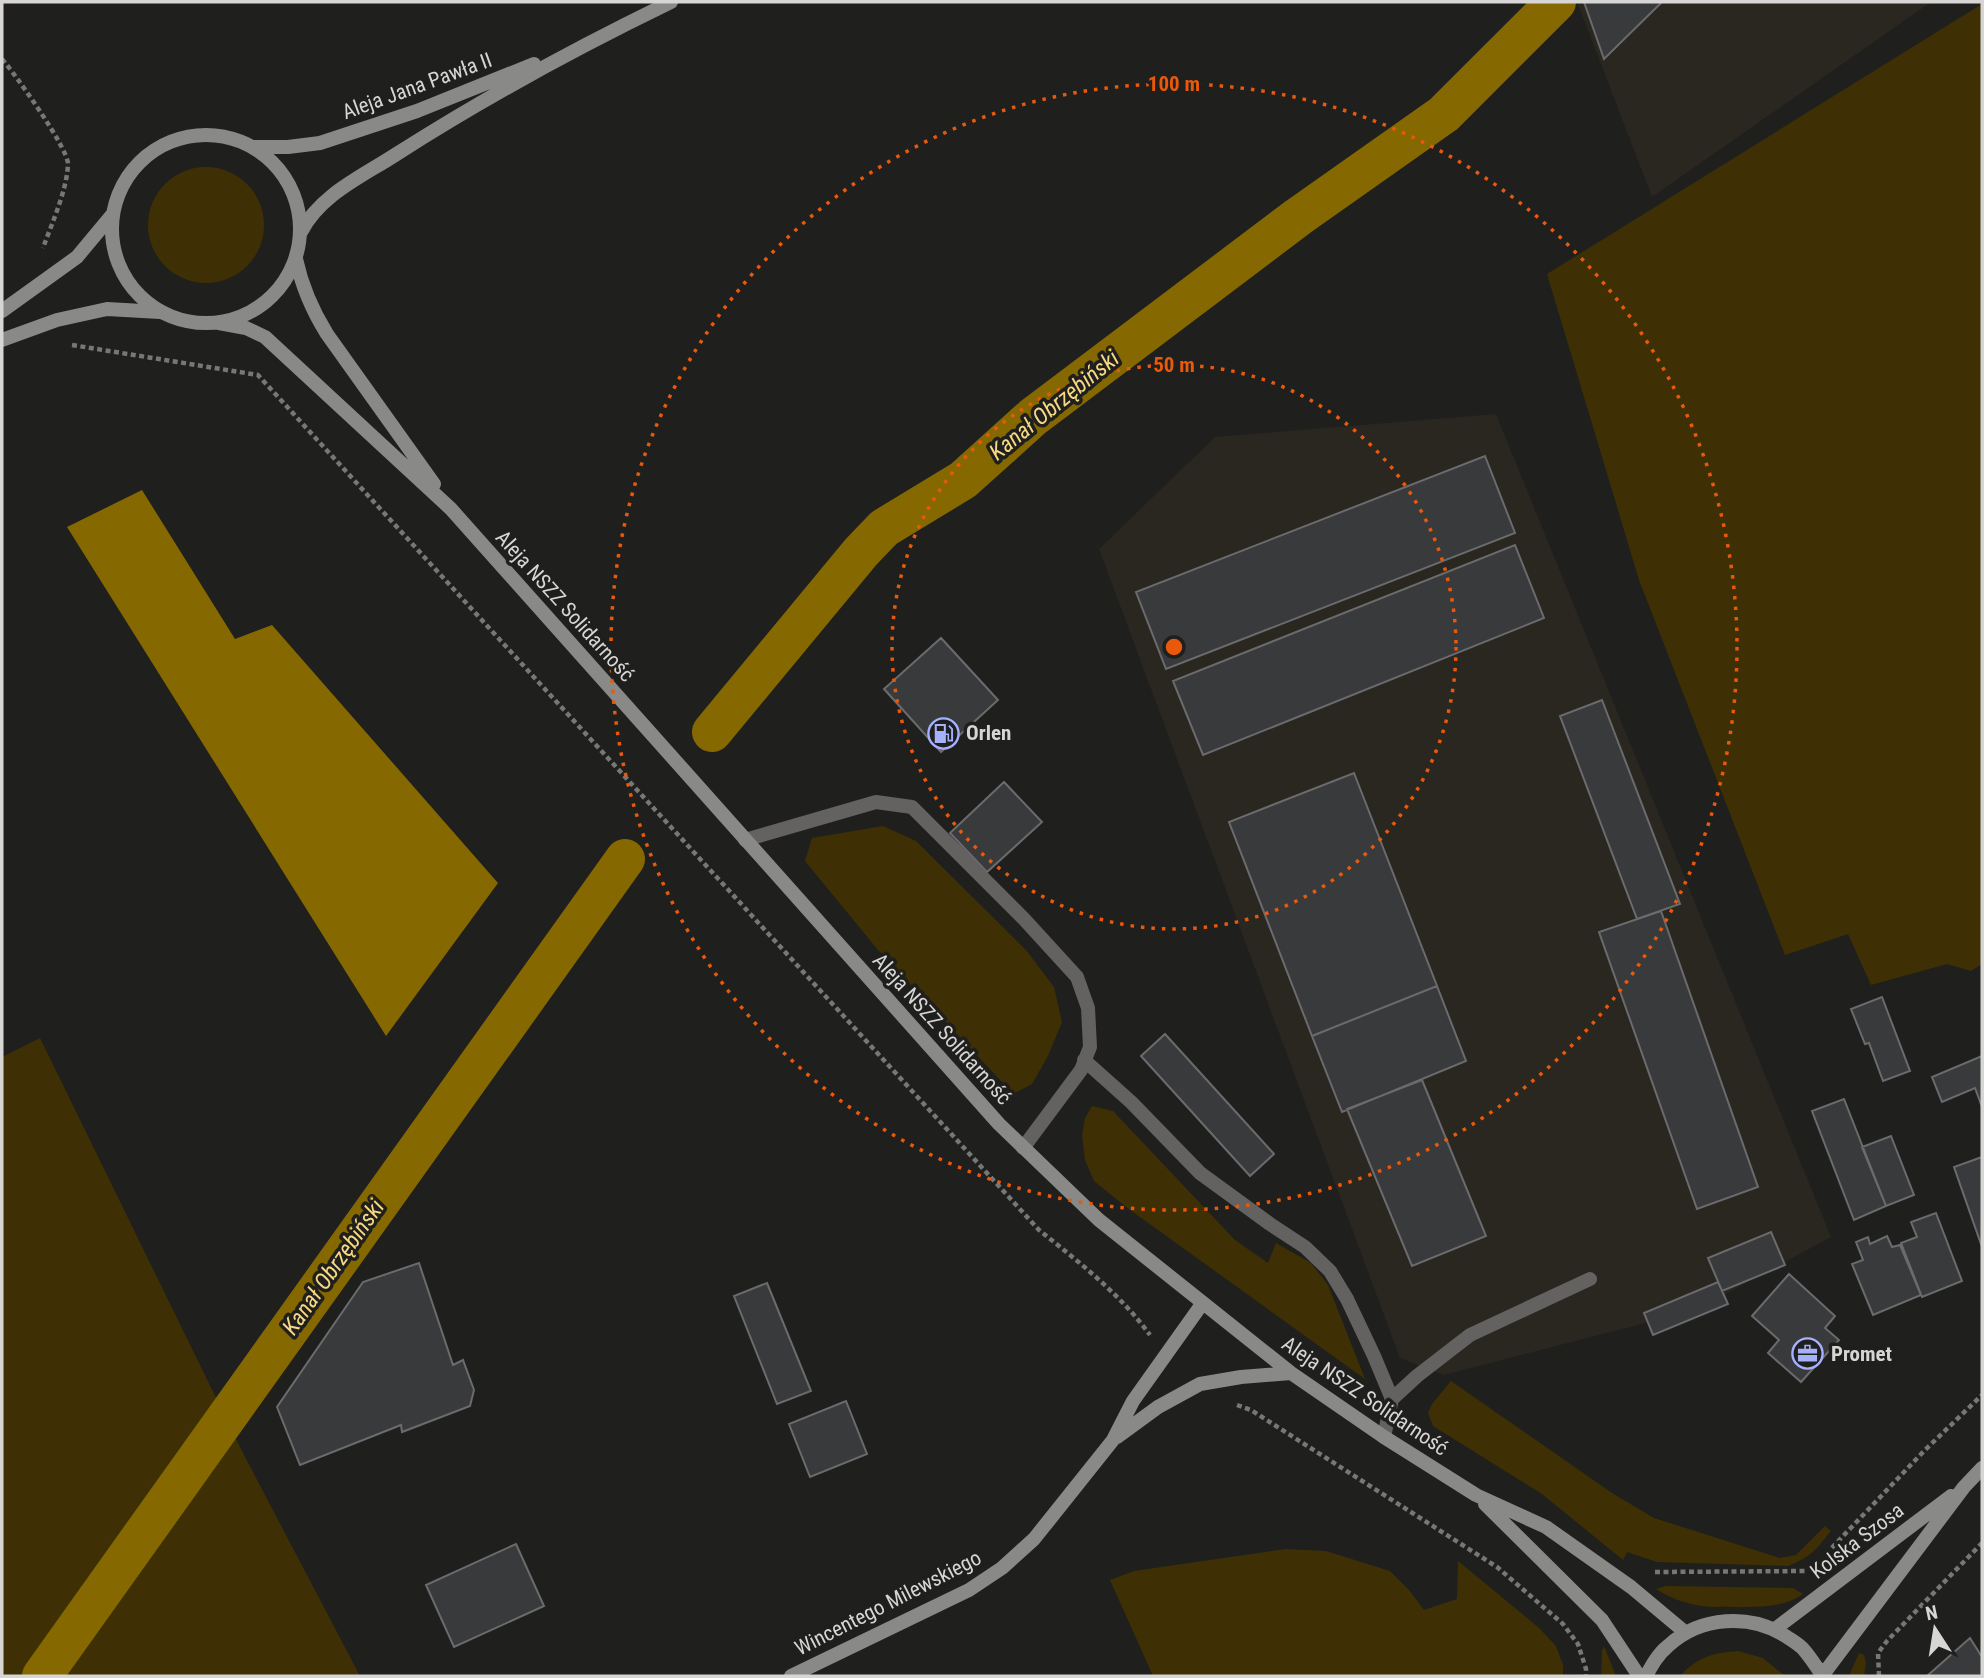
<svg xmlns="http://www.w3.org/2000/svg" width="1984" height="1678" font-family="'Roboto Condensed',sans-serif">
	<rect width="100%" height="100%" fill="#1f1f1d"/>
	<path fill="#29271f" d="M1577,2H1931L1652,197Z
		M1496,414L1831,1237L1696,1310L1444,1375L1400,1358L1099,549L1215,437Z"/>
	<path fill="#3e3004" d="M1982,4V964L1971,971L1947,964L1871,985L1848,934L1785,955L1639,580L1547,274Z
		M148 225a58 58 0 1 1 116 0a58 58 0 1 1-116 0Z
		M883,826L916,841L1026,950L1054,987L1062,1022L1048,1056L1032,1084L1015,1093L1002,1082L878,950L805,861L812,838Z
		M40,1038L244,1455L360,1676H2V1057Z
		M1092,1106L1113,1111L1235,1240L1268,1263L1276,1243L1311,1263L1328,1285L1365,1379L1126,1207L1094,1181L1085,1160L1082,1135L1085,1118Z
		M1451,1381L1612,1493L1654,1518L1780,1558L1796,1555L1825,1526L1831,1531C1815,1551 1812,1556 1788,1566L1657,1562L1627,1552L1623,1560L1542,1494L1433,1426L1428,1413L1432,1404Z
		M1285,1549L1326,1551L1390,1571L1409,1590L1424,1610L1457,1599L1458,1561L1538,1627L1556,1646L1563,1665V1676H1153L1110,1580L1134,1571Z
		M1666,1586L1793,1588L1803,1594C1784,1608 1758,1607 1735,1607C1724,1606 1713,1608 1702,1606C1686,1604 1670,1598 1656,1589Z
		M1604,1646L1616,1676H1601L1602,1651Z
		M1738,1651L1763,1658L1785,1676H1680C1698,1657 1712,1653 1738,1651Z
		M1859,1653L1864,1655L1866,1663L1864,1676H1849Z"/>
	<path fill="#856800" d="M142,490L235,639L272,625L498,883L386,1036L67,527Z"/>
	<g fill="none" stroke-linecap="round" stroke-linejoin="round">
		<path stroke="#856800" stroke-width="40" d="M712,732L861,552L884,528L963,480L1033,417L1298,217L1444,114L1556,2
			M42,1676L625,859"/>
	</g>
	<path fill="#393a3c" stroke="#6b6b6e" stroke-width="2" d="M1584,2H1662L1604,59Z
		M1485,456L1515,533L1166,669L1136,592Z
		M1515,545L1544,618L1203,755L1173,681Z
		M941,638L998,700L941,752L884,689Z
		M1602,700L1680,904L1637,919L1560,716Z
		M1354,773L1437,986L1312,1036L1229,822Z
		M1004,782L1042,822L987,872L950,833Z
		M1661,911L1758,1187L1697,1209L1599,932Z
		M1437,986L1466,1061L1342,1112L1312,1036Z
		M1882,997L1910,1071L1883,1081L1869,1043L1865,1044L1851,1009Z
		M1165,1034L1274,1154L1250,1176L1141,1056Z
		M1982,1056V1107L1975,1088L1942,1102L1932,1077Z
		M1422,1080L1486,1236L1412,1266L1347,1109Z
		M1844,1099L1886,1206L1854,1220L1812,1111Z
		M1891,1136L1914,1195L1886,1206L1862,1147Z
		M1982,1157V1247L1954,1167Z
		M1936,1213L1962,1281L1922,1297L1901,1243L1917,1237L1911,1222Z
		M1771,1232L1785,1265L1722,1291L1708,1258Z
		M1887,1236L1892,1247L1900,1245L1921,1295L1873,1315L1852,1264L1863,1260L1856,1242L1868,1237L1870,1244Z
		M419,1263L453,1365L463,1360L474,1390L470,1406L402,1432L401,1425L300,1465L277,1407L363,1282Z
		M1789,1274L1835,1316L1825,1328L1839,1340L1801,1382L1768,1353L1779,1340L1752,1316Z
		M1718,1282L1728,1304L1653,1335L1644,1313Z
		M767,1283L811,1391L777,1404L734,1296Z
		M846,1401L867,1454L810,1477L789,1424Z
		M516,1544L544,1606L454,1647L426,1585Z
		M1970,1638L1982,1657V1676H1927Z"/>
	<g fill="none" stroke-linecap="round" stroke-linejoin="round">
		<path stroke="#777775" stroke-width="4.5" stroke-dasharray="5 3.5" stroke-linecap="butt" d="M2,59C15,74 68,148 68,164C67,190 52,223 43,248
			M72,345L258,375L1039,1230C1079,1262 1120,1294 1150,1335
			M1237,1405L1251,1410L1497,1567L1563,1624L1578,1644L1586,1669V1676
			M1826,1554L1924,1451L1982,1395
			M1655,1572L1807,1571
			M1879,1676L1878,1653L1887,1641L1982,1543"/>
		<path stroke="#636261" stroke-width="14" d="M745,840L876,802L912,807L1024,919L1077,977L1088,1008L1090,1047L1081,1070L1023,1148
			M1084,1060L1131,1102L1200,1173L1270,1224L1305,1247L1330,1271L1347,1299L1374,1356L1392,1399L1384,1437
			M1392,1399L1417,1376L1470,1335L1590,1279"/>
		<path stroke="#898987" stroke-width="14" d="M112 229a94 94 0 1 1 188 0a94 94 0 1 1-188 0Z
			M254,147H288L320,143L417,111L534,64
			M301,232C320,195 361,177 395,155C484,98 576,48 671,2
			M296,259C302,287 312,310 327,334L434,484
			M2,311L77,257L112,215
			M219,323L246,328L265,337L451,509L999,1124L1099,1220L1291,1373L1384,1437L1476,1495L1546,1527L1631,1587L1686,1633
			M2,340L57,320L107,309L160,312
			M1117,1437L1158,1407L1200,1384L1241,1377L1291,1373
			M1485,1504L1602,1620L1639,1676
			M1775,1629L1951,1496
			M791,1676L969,1590L1002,1568L1034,1539L1113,1440L1133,1401L1202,1304
			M1646,1676C1652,1665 1658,1654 1668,1646C1700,1616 1751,1613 1787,1637C1793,1641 1800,1645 1804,1650C1811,1658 1817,1668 1823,1676
			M1822,1676L1964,1487L1982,1468"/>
	</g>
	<g fill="none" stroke="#e8590c" stroke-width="3.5" stroke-dasharray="3.5 7">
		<circle cx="1174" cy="647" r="282"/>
		<circle cx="1174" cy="647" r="563"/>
	</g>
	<defs>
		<symbol id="fuel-ring" viewBox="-11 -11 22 22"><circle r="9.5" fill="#1f1f1d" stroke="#a6b1fc" stroke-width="1.5"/><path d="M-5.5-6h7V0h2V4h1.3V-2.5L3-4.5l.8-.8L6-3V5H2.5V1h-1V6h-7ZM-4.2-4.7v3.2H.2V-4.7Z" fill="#a6b1fc"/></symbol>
		<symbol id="office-ring" viewBox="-11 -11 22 22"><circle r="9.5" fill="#1f1f1d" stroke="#a6b1fc" stroke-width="1.5"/><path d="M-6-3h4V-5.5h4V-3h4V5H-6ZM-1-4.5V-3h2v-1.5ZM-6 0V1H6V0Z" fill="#a6b1fc"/></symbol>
	</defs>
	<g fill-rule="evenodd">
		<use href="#fuel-ring" x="926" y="716" width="35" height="35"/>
		<use href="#office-ring" x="1790" y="1336" width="35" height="35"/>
	</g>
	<g text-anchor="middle" stroke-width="7" stroke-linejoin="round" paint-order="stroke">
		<g font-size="21" fill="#d7d6d5" stroke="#1f1f1d">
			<text transform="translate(417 86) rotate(-20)" y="7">Aleja Jana Pawła II</text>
			<text transform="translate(565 606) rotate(48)" y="7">Aleja NSZZ Solidarność</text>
			<text transform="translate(942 1029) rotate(48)" y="7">Aleja NSZZ Solidarność</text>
			<text transform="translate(1365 1396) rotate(34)" y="7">Aleja NSZZ Solidarność</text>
			<text transform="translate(1857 1541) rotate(-37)" y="7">Kolska Szosa</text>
			<text transform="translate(888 1603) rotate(-27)" y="7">Wincentego Milewskiego</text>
		</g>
		<g font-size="21" font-weight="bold" fill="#d7d6d5" stroke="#1f1f1d" text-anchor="start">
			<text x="966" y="740">Orlen</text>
			<text x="1831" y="1361">Promet</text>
		</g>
		<g font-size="23" font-style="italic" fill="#f8d983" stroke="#1f1f1d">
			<text transform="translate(1054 405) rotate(-39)" y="8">Kanał Obrzębiński</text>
			<text transform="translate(333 1267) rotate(-55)" y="8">Kanał Obrzębiński</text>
		</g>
	</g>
	<circle cx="1174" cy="647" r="10" fill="#e8590c" stroke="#1f1f1d" stroke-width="3.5"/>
	<g font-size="21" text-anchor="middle" font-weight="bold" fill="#e8590c" stroke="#1f1f1d" stroke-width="7" stroke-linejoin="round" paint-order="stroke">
		<text x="1174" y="91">100 m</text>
		<text x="1174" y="372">50 m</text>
	</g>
	<rect width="1984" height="1678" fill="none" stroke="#d7d6d5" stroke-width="7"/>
	<g transform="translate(1935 1629) rotate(348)" stroke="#1f1f1d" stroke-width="5" paint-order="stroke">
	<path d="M0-5L12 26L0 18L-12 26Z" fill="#d7d6d5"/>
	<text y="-10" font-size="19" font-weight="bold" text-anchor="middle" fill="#d7d6d5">N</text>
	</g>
</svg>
